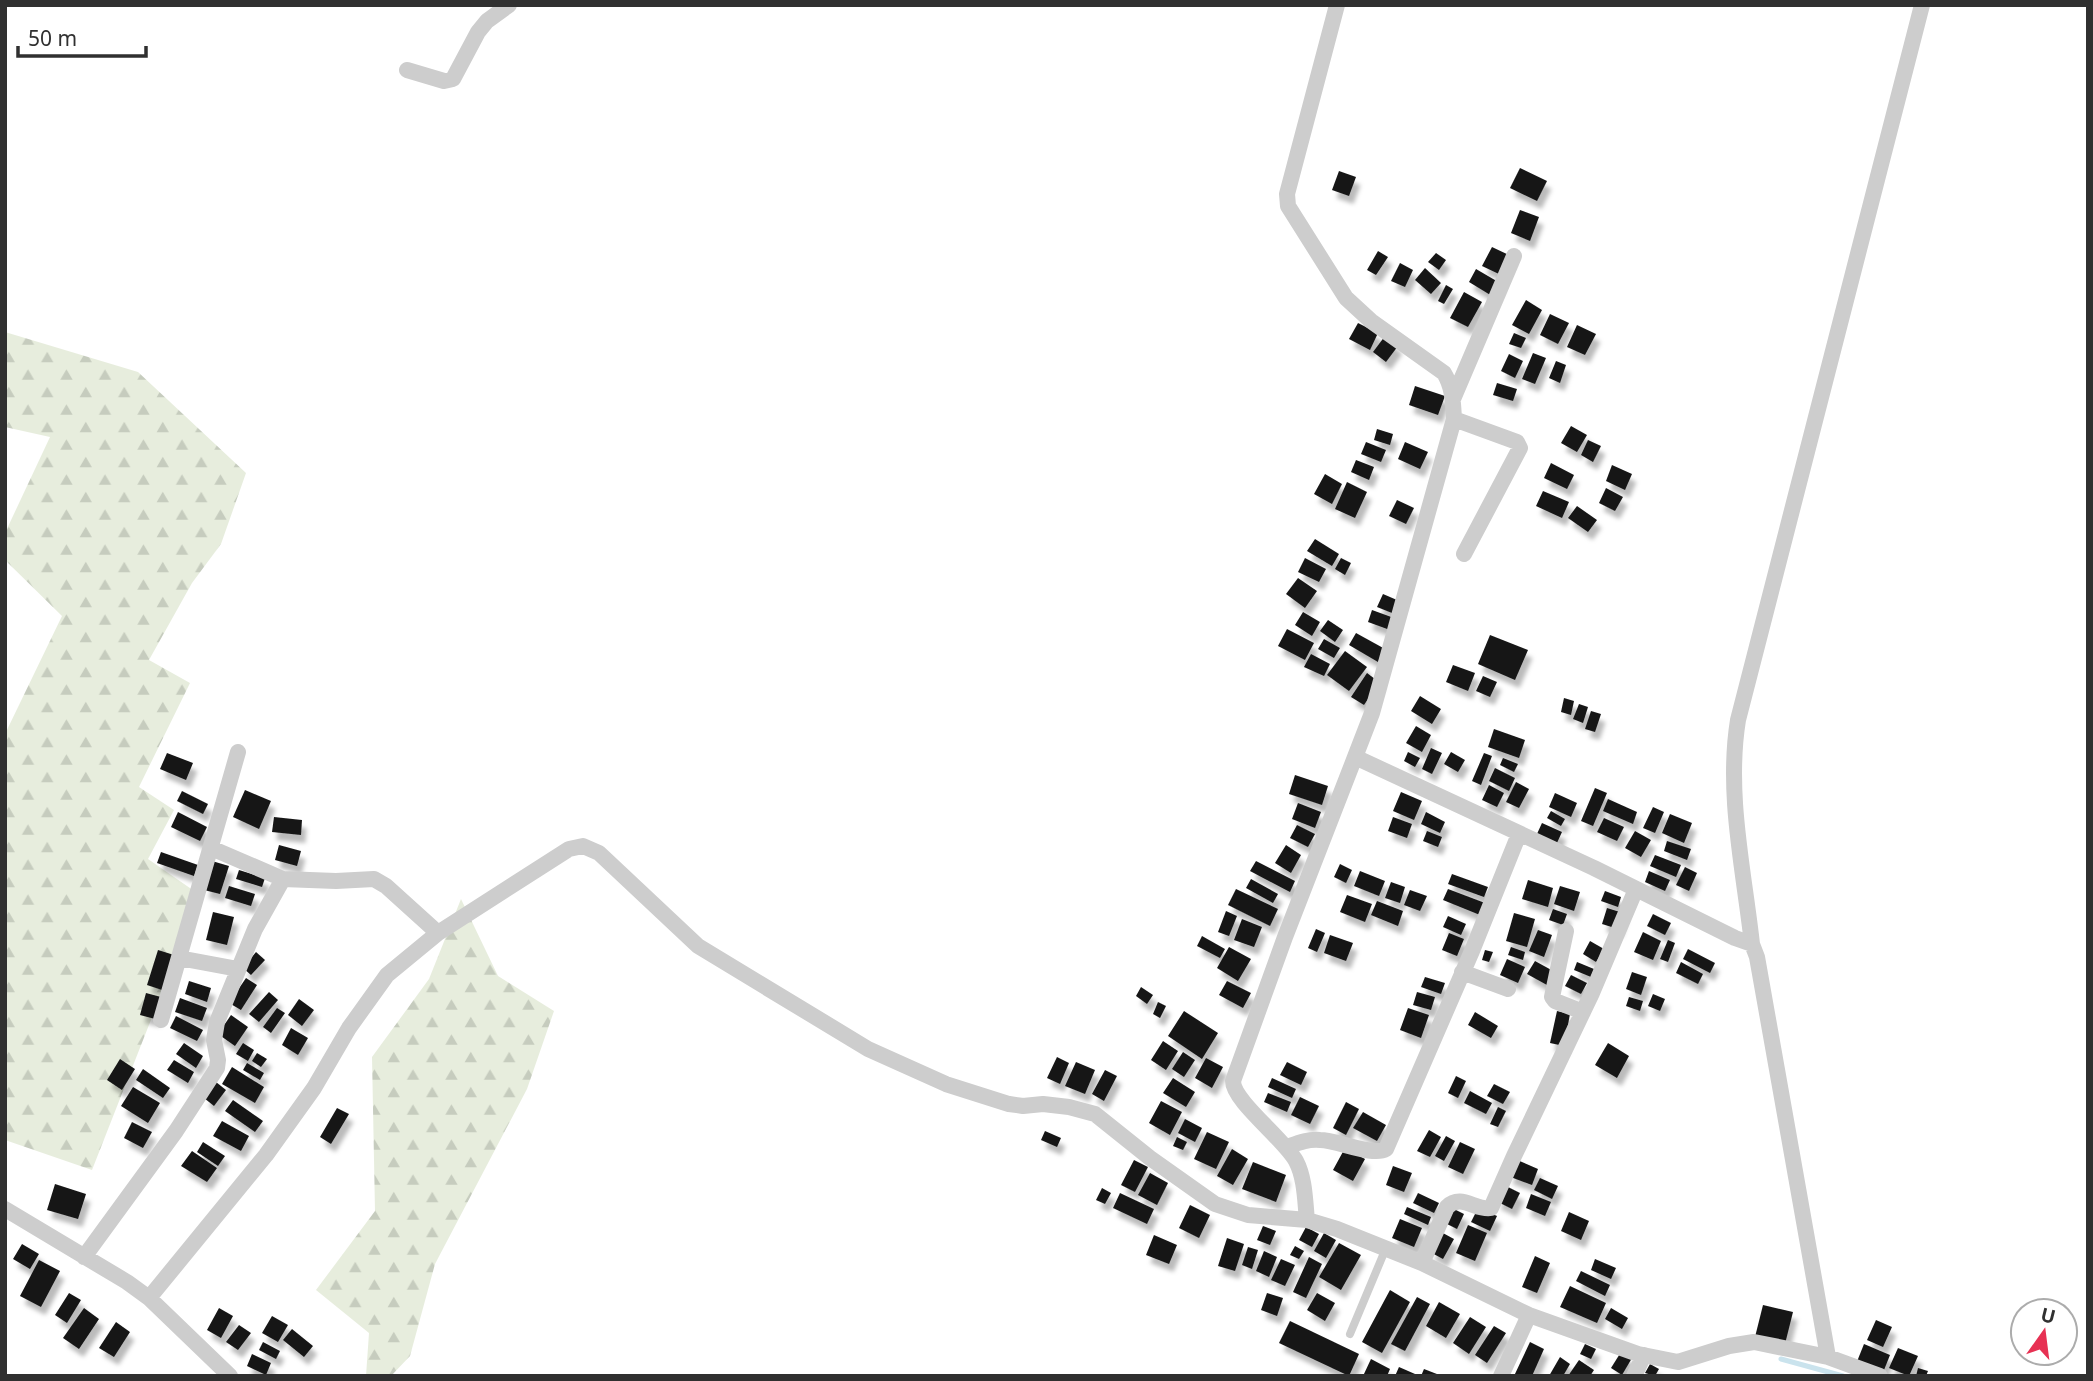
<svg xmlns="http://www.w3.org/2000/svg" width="2093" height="1381" font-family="'Noto Sans',sans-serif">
	<defs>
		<pattern id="forest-firs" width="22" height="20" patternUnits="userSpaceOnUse" patternTransform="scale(1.75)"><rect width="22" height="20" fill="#e7eddd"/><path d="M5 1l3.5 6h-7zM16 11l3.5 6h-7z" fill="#c6ccbe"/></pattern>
		<filter id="shadow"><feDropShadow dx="4.5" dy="8" stdDeviation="2" flood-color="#0004"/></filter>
	</defs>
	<rect width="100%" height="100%" fill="#fff"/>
	<path fill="url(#forest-firs)" d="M5,332L138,372L246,473L221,544L192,583L149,660L190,683L139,787L174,810L148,859L200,895L92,1170L5,1140V734L62,616L5,560V533L50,437L5,427Z
		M461,899L498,976L554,1011L527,1089L435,1264L410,1356L391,1376H366L369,1333L316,1290L375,1211L372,1057L429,979Z"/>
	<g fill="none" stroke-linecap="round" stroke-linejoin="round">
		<path stroke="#cae3ed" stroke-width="5" d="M1781,1359L1843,1376"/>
	</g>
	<path fill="#171717" filter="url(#shadow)" d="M1520,168L1547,181L1537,201L1510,188Z
		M1339,171L1356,177L1349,196L1332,190Z
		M1520,210L1539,217L1530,241L1511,233Z
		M1492,247L1511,256L1501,275L1482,266Z
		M1378,251L1388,257L1376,275L1367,270Z
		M1436,253L1446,260L1439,270L1428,262Z
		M1400,263L1413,270L1405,287L1391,281Z
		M1425,268L1441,283L1431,294L1415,280Z
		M1476,269L1500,283L1492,296L1469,282Z
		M1446,285L1453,289L1444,304L1438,301Z
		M1464,292L1482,302L1468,327L1450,318Z
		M1526,300L1542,310L1529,334L1512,325Z
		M1550,314L1569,323L1558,344L1540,335Z
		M1358,323L1378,333L1370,350L1349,339Z
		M1577,325L1596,334L1585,355L1567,347Z
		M1514,333L1526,338L1521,348L1509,344Z
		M1385,336L1398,346L1386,362L1373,352Z
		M1533,353L1546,358L1535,384L1522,379Z
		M1509,354L1523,361L1515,378L1501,371Z
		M1556,361L1566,365L1560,383L1549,378Z
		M1497,383L1517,389L1513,401L1493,395Z
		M1415,386L1445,396L1438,415L1409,405Z
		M1571,426L1587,435L1577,452L1561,443Z
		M1377,429L1393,434L1390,445L1374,440Z
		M1588,440L1601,446L1593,462L1581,455Z
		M1366,442L1386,450L1381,462L1361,454Z
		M1405,442L1428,452L1420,469L1398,459Z
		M1356,460L1374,467L1369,480L1351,472Z
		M1551,463L1574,475L1567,489L1544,478Z
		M1612,465L1632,474L1625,490L1606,481Z
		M1325,474L1342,484L1332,504L1314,494Z
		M1347,482L1367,492L1355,518L1335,509Z
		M1606,488L1623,497L1615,511L1599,503Z
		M1543,491L1569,502L1562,518L1536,506Z
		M1397,500L1414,508L1406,524L1389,516Z
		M1577,506L1597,520L1588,532L1568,518Z
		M1315,539L1339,554L1332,566L1307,551Z
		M1305,558L1326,569L1319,582L1298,572Z
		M1341,558L1351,563L1345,575L1335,569Z
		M1298,578L1317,591L1305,608L1286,594Z
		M1383,594L1397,600L1392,613L1377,607Z
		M1372,610L1394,618L1390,630L1368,622Z
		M1303,612L1320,622L1312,636L1295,625Z
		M1328,620L1343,630L1335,642L1320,631Z
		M1287,629L1314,643L1305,660L1278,646Z
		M1356,633L1385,649L1378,662L1349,645Z
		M1490,635L1528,650L1515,680L1478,664Z
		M1324,639L1340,648L1334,658L1318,649Z
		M1345,651L1367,667L1349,691L1327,675Z
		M1311,654L1330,664L1324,676L1304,667Z
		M1453,665L1475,673L1468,691L1446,682Z
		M1367,673L1379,682L1364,705L1351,697Z
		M1483,676L1497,682L1490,697L1476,691Z
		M1420,696L1441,709L1432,724L1411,711Z
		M1564,698L1574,701L1571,715L1561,712Z
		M1579,704L1588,707L1583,723L1573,719Z
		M1591,711L1601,714L1595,732L1585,729Z
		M1416,726L1431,735L1422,752L1406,743Z
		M1494,729L1525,740L1519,758L1488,747Z
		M1431,748L1442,753L1432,774L1422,769Z
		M1408,752L1420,758L1415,767L1404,761Z
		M1451,752L1465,760L1458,772L1444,764Z
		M167,753L193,763L186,780L160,769Z
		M1484,753L1492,756L1481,785L1472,781Z
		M1503,758L1518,764L1514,772L1500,765Z
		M1495,768L1515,778L1509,791L1489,781Z
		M1295,775L1328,786L1322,805L1289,794Z
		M1516,782L1529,789L1519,808L1506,802Z
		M1489,785L1504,793L1497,807L1482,800Z
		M1595,788L1607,793L1593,826L1581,821Z
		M245,790L271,801L259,829L233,817Z
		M182,791L208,804L203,814L177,801Z
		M1401,792L1422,801L1414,820L1393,811Z
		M1555,793L1577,803L1571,817L1549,807Z
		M1608,799L1637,812L1633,824L1603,811Z
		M1298,803L1321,812L1315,828L1292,819Z
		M1653,807L1664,812L1655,833L1643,828Z
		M1551,811L1565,819L1561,826L1547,818Z
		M178,812L207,827L200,841L171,827Z
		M1426,812L1445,822L1440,833L1421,824Z
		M1670,814L1692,823L1684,843L1662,833Z
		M274,817L302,820L301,835L272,832Z
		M1393,817L1412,824L1407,838L1388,831Z
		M1604,818L1624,827L1617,841L1597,832Z
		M1542,823L1562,832L1556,845L1536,836Z
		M1297,825L1315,834L1308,847L1290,838Z
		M1427,831L1442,837L1438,847L1423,841Z
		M1635,831L1651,840L1641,857L1625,848Z
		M1667,841L1691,849L1687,860L1664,851Z
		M279,845L301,851L297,866L275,860Z
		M1286,845L1301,855L1291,873L1275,863Z
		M161,852L198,865L194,876L157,863Z
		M1655,855L1681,865L1676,877L1650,866Z
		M212,861L229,866L220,894L204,890Z
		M1256,861L1295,881L1290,892L1250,871Z
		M1340,864L1352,870L1346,883L1334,877Z
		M1685,867L1697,873L1689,891L1676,885Z
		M239,870L265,878L262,887L236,879Z
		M1360,871L1385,881L1379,896L1354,886Z
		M1649,871L1670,880L1665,891L1645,882Z
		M1452,874L1488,887L1484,897L1448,884Z
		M1251,879L1278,894L1273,903L1246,888Z
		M1528,880L1553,888L1548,907L1522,899Z
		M1391,882L1405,887L1400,903L1385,898Z
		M229,886L255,894L251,906L225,898Z
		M1560,886L1580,892L1574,911L1554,904Z
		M1236,889L1278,909L1270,926L1228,905Z
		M1448,889L1485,903L1480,915L1443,900Z
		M1410,890L1427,896L1420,911L1404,905Z
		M1605,891L1621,897L1618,907L1601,901Z
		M1347,895L1372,904L1365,922L1340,912Z
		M1377,901L1403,911L1398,926L1371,915Z
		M1607,908L1623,913L1618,929L1602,924Z
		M1553,909L1567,914L1563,925L1549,920Z
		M1226,911L1237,916L1229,936L1218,932Z
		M213,912L234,917L227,945L206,940Z
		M1514,913L1535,919L1527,947L1506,941Z
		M1653,914L1671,923L1665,935L1647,926Z
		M1448,916L1466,924L1461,935L1443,927Z
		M1242,919L1262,927L1254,947L1234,940Z
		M1316,929L1325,933L1317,952L1308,948Z
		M1538,930L1552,935L1544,957L1529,951Z
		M1643,932L1661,941L1653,960L1634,952Z
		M1449,933L1464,939L1457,956L1442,950Z
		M1330,935L1353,943L1346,961L1324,953Z
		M1202,936L1225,949L1220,958L1197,946Z
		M1668,940L1675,943L1668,962L1660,959Z
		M1590,941L1604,949L1596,962L1583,954Z
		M1229,947L1251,959L1238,981L1217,968Z
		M1511,947L1525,952L1523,960L1508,955Z
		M1688,949L1715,963L1710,973L1683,959Z
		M158,950L174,955L162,990L147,985Z
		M1485,950L1493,952L1489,962L1482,960Z
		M256,952L265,960L251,975L243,968Z
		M1507,959L1525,967L1518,983L1500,975Z
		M1535,961L1555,972L1547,985L1527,974Z
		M1577,962L1594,969L1591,977L1574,970Z
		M1681,962L1703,974L1698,984L1676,973Z
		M1632,972L1647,977L1641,995L1626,989Z
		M1571,975L1587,983L1581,994L1565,986Z
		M1425,977L1445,983L1441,994L1421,987Z
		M246,978L257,985L241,1010L229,1003Z
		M189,981L211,988L207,1002L185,994Z
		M1227,981L1251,993L1243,1008L1219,995Z
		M1141,987L1153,995L1147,1004L1136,996Z
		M269,992L278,1000L259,1022L249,1014Z
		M1417,992L1435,997L1431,1010L1413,1005Z
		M146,993L161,997L155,1019L140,1015Z
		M1653,994L1665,999L1660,1011L1648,1006Z
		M1629,997L1643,1001L1640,1011L1626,1006Z
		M180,998L207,1008L202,1021L175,1012Z
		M299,999L314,1010L302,1026L288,1015Z
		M1158,1002L1166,1006L1160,1018L1153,1014Z
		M277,1008L285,1013L271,1033L263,1027Z
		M1408,1008L1429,1015L1421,1038L1400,1030Z
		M1184,1011L1218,1033L1202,1059L1168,1036Z
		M1557,1011L1570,1014L1564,1046L1550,1043Z
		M1475,1012L1498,1026L1491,1038L1468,1025Z
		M231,1015L248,1027L235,1046L218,1034Z
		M176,1016L203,1030L197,1041L170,1028Z
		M291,1028L308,1038L298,1055L282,1045Z
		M1163,1041L1178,1051L1166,1070L1151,1060Z
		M184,1043L203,1056L196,1068L176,1054Z
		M243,1043L254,1050L248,1061L236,1054Z
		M1608,1043L1629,1056L1617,1078L1595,1065Z
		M1183,1052L1195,1060L1184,1077L1172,1069Z
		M257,1053L267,1059L261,1067L252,1061Z
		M1057,1057L1069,1063L1060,1084L1047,1078Z
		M1206,1058L1223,1067L1212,1088L1195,1078Z
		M120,1059L135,1069L122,1090L107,1080Z
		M174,1060L194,1072L188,1083L167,1070Z
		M1076,1062L1095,1070L1085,1094L1065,1086Z
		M1287,1062L1307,1072L1301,1085L1280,1075Z
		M247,1063L264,1073L260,1080L243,1070Z
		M232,1067L264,1087L255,1103L222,1084Z
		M143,1069L170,1088L163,1098L136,1080Z
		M1105,1070L1117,1076L1104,1101L1092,1094Z
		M1456,1076L1466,1081L1458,1098L1448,1093Z
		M1173,1078L1195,1092L1186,1107L1163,1093Z
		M1272,1078L1296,1089L1292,1098L1268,1087Z
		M216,1082L226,1090L214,1106L204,1098Z
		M1494,1084L1510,1092L1503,1104L1487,1096Z
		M133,1087L160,1103L148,1123L121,1106Z
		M1470,1091L1492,1103L1486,1114L1464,1103Z
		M1268,1093L1291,1102L1287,1112L1264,1102Z
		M1300,1097L1319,1106L1310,1124L1291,1115Z
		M233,1100L263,1121L255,1132L225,1111Z
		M1161,1101L1182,1112L1170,1135L1149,1123Z
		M1346,1102L1359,1109L1346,1135L1333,1128Z
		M1498,1107L1506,1111L1498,1127L1490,1124Z
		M337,1108L349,1114L331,1144L320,1137Z
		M1363,1112L1386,1125L1377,1141L1353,1128Z
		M1185,1119L1202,1128L1195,1142L1178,1133Z
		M222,1121L249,1136L241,1151L213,1136Z
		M132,1122L152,1132L143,1148L124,1138Z
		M1429,1130L1441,1137L1430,1157L1417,1151Z
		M1045,1131L1061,1138L1057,1147L1041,1140Z
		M1207,1132L1229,1142L1216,1169L1194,1159Z
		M1446,1136L1455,1141L1444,1161L1435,1156Z
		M1177,1137L1187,1142L1183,1150L1173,1146Z
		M203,1142L225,1156L218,1166L197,1152Z
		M1460,1142L1475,1149L1463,1174L1448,1167Z
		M1345,1148L1365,1159L1353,1181L1333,1170Z
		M1232,1149L1248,1159L1233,1185L1217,1176Z
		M192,1151L217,1168L207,1182L181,1166Z
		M1515,1159L1538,1169L1532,1185L1508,1176Z
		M1134,1160L1148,1167L1135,1192L1121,1185Z
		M1253,1162L1286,1175L1276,1202L1242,1189Z
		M1393,1166L1412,1173L1404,1192L1386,1185Z
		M1150,1173L1168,1183L1157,1205L1138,1195Z
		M1540,1178L1558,1186L1552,1199L1534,1190Z
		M55,1184L86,1194L78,1219L47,1210Z
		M1504,1185L1520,1193L1512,1209L1496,1201Z
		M1102,1188L1111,1193L1105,1204L1096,1200Z
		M1120,1193L1154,1209L1147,1224L1113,1208Z
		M1418,1193L1439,1203L1434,1213L1413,1203Z
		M1531,1194L1551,1202L1545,1216L1526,1208Z
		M1190,1205L1210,1215L1199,1238L1179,1228Z
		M1407,1207L1431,1217L1428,1225L1404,1214Z
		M1478,1208L1497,1216L1490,1231L1471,1222Z
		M1454,1209L1464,1214L1457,1229L1447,1224Z
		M1569,1212L1589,1221L1581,1240L1561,1231Z
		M1400,1219L1422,1228L1414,1247L1392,1238Z
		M1468,1225L1487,1233L1475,1261L1456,1253Z
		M1263,1226L1276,1231L1270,1245L1257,1240Z
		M1306,1227L1319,1234L1312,1247L1299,1240Z
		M1441,1232L1454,1239L1443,1259L1430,1252Z
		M1324,1233L1336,1240L1326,1258L1314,1251Z
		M1154,1235L1177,1245L1169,1264L1146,1255Z
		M1227,1238L1244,1244L1235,1271L1218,1266Z
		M1339,1243L1361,1255L1341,1290L1319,1277Z
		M22,1244L39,1254L30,1269L13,1259Z
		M1295,1246L1304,1251L1299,1259L1290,1255Z
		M1248,1247L1258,1250L1252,1269L1242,1265Z
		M1264,1251L1277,1257L1269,1277L1256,1271Z
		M1535,1256L1550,1263L1537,1293L1522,1287Z
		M1309,1257L1322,1264L1306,1298L1293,1292Z
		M1281,1259L1295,1265L1285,1286L1271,1280Z
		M1595,1259L1616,1268L1611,1279L1591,1270Z
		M39,1260L60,1271L41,1307L20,1296Z
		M1581,1271L1610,1285L1605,1296L1576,1281Z
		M1570,1286L1606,1303L1597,1323L1560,1307Z
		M1390,1290L1410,1302L1382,1353L1362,1342Z
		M69,1293L81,1300L67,1323L55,1315Z
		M1267,1293L1283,1298L1277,1316L1261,1310Z
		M1317,1293L1335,1303L1325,1321L1307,1310Z
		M1417,1297L1430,1304L1405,1351L1391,1344Z
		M1439,1302L1460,1314L1446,1338L1426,1326Z
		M1763,1305L1793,1312L1785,1344L1755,1337Z
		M84,1308L99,1319L79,1349L63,1338Z
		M219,1308L233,1316L221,1338L207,1330Z
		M1611,1308L1628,1318L1622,1329L1605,1319Z
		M272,1316L288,1325L278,1342L262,1333Z
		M1470,1317L1486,1327L1469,1354L1453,1343Z
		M1876,1320L1892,1327L1883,1347L1867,1340Z
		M1290,1321L1359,1354L1349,1376L1279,1343Z
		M116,1322L130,1332L114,1357L99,1348Z
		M239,1325L251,1333L238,1350L226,1342Z
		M1494,1326L1506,1333L1487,1363L1475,1355Z
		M292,1329L313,1346L304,1357L283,1340Z
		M263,1342L280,1351L276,1359L259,1350Z
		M1530,1342L1544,1349L1532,1376H1514Z
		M1585,1344L1596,1349L1591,1359L1580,1354Z
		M1864,1344L1890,1355L1882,1375L1856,1364Z
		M1898,1348L1918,1356L1909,1376L1889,1368Z
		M1621,1352L1632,1358L1622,1375L1611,1368Z
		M252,1354L271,1363L266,1375L247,1366Z
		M1560,1357L1570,1364L1563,1376H1549Z
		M1371,1359L1390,1369L1387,1376H1363Z
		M1579,1360L1594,1370L1590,1376H1568Z
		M1650,1364L1659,1369L1655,1376L1645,1373Z
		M1399,1367L1415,1374L1414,1376H1395Z
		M1918,1368L1928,1371L1926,1376H1916Z
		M1424,1369L1442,1376H1421Z"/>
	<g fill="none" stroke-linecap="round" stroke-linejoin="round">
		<path stroke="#cdcdcd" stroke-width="8" d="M1350,1334L1386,1248"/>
		<path stroke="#cdcdcd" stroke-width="16" d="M1337,5L1287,194L1288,206L1346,298L1371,321L1444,373C1453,388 1453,402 1454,419L1372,713L1355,757L1594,868L1735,938L1752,944
			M407,70L444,81L453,79L478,32L487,21L509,5
			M1453,399L1514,256
			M1454,419L1517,442L1520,448L1464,554
			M211,848L283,879
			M1566,931L1552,997L1555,1001L1583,1012
			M179,958L238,969
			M1462,972L1508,989
			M161,1020L238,752
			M1287,1147C1298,1143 1307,1139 1320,1140C1337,1140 1373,1157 1386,1149L1472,951L1519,834
			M5,1209L127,1282L149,1298L266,1155L314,1088L349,1028L387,975L438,933L569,849L583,846L599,853L698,946L868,1049L946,1084L1009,1104L1023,1106L1043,1104L1069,1107L1095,1114L1150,1158L1215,1204L1248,1215L1307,1220L1337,1229L1422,1263L1529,1315L1638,1354L1678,1362L1729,1346L1754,1342L1828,1357L1880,1376
			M1307,1220C1305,1201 1305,1178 1296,1161C1284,1139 1233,1101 1233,1081L1285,937L1355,757
			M84,1257L176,1131L217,1068L218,1060L214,1040L217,1022L255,929L283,879L336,881L374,879L386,886L438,933
			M1422,1263L1447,1207C1461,1193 1476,1211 1491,1208L1514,1156L1592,993L1636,889
			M149,1298L230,1376
			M1828,1357L1757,957L1752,944C1744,871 1726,794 1738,720L1922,5
			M1501,1376L1529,1315
			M1634,1376L1644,1355"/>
	</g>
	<rect width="2093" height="1381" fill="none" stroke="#303030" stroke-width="14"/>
	<g transform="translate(2044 1332) rotate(14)"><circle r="33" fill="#ffffff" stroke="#acacac" stroke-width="2"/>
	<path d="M0-5L12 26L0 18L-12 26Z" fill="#e73153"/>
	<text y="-10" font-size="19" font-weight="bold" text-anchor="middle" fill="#303030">U</text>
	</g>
	<path d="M18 46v10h128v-10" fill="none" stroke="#303030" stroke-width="3.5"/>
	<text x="28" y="46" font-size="21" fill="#303030" stroke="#ffffff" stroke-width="5" paint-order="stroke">50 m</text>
</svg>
